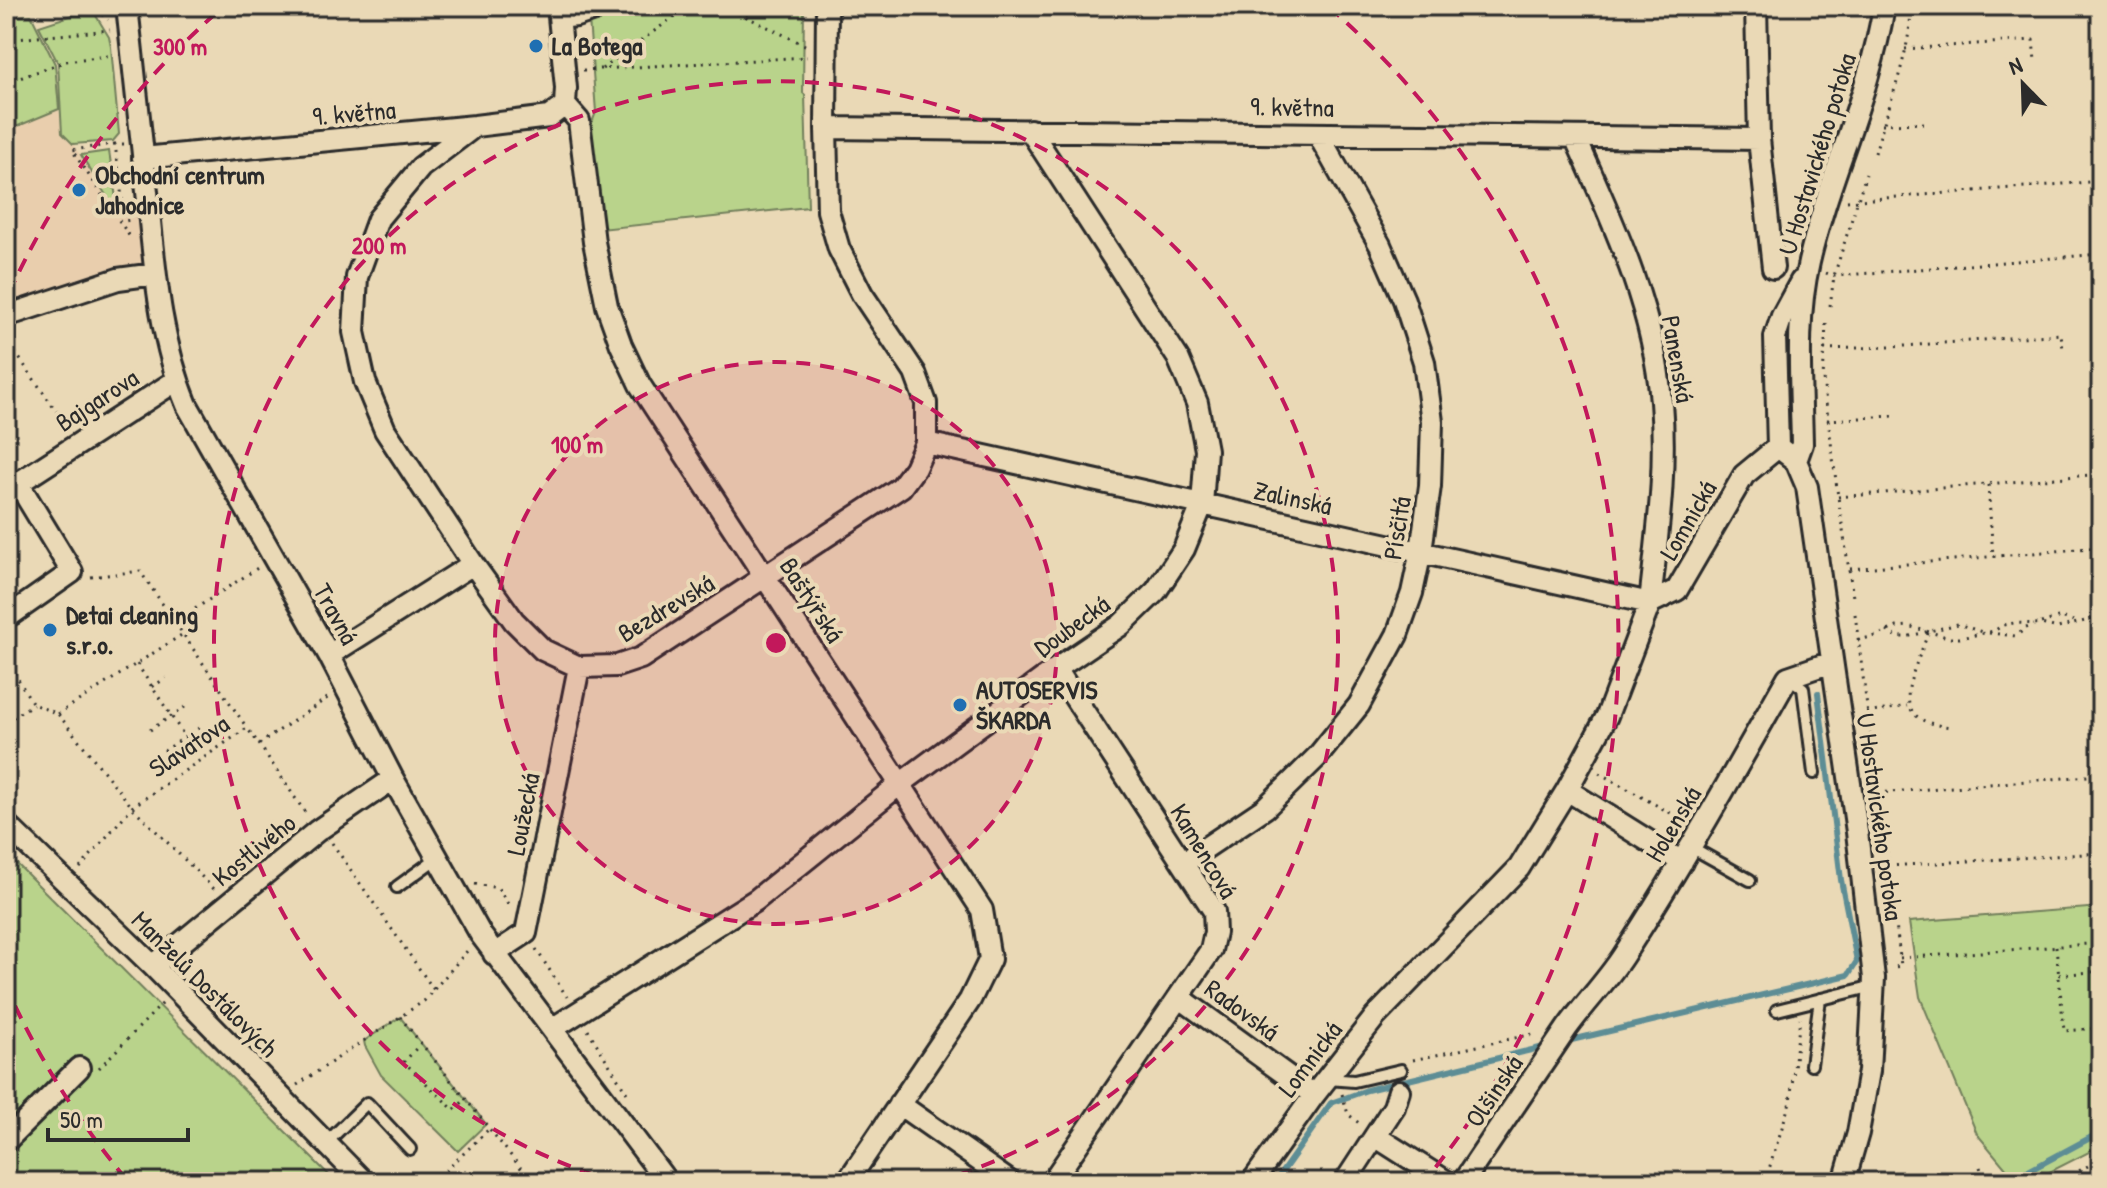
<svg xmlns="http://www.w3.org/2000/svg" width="2107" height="1188" font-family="'Patrick Hand',sans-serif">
	<rect width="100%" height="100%" fill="#ead9b6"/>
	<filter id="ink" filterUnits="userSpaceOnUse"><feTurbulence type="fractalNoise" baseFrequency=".0125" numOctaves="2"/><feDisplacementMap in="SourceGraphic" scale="16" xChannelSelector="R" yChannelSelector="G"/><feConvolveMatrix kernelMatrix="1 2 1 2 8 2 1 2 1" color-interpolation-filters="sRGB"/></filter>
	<g filter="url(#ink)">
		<path fill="#e9cead" d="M59,109L62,133L73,144L114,207L126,215L149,214L155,274L6,316V131Z"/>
		<path fill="#b9d38b" stroke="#727f5b" stroke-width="2" d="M588,6H804L803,93L805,95L808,207L601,229L590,128L596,112Z
			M95,14L109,37L111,47L119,134L113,141L73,144L62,133L58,63L39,26L73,15Z
			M31,15L55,64L59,109L6,131V17Z
			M109,151L117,205L114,208L81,155Z
			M6,853L336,1182H6Z
			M2101,907V1146L2030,1182H2017L1977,1134L1920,997L1909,922Z
			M400,1017L486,1124L458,1151L381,1075L365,1046L364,1041Z"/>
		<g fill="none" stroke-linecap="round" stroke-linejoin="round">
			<path stroke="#5d8d95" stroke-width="6" d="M1563,1042L1848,975L1857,961L1841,880L1818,693
				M1275,1182L1331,1103L1367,1090L1548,1046
				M2008,1182L2101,1132"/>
			<defs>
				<path id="lane" d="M559,23L577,21L595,15L599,6
					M1788,677L1803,688L1814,773
					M1691,847L1750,880
					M397,887L437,858
					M1777,1010L1874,986
					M1811,1065L1820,999
					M1328,1079L1354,1081L1401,1070
					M326,1143L367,1103L410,1149"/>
				<path id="street" d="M127,6C134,71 141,136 148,201C155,271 160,340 187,405L329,655L393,779L481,935L667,1182
					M558,6L566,88L565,105L579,121L594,242L607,306L621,345L640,385L982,910L990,959L970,1000L847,1182
					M1756,6L1759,139L1773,268
					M475,126L421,167L378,219L357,277L354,332L365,382L385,430L473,564L514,621L543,650L579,667L617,666L641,658L901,487L915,468L926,443V403L915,373L862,294L839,249L828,211L826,128L827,6
					M826,128L1759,139
					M143,158L475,126L549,117L565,105
					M6,316L118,279L155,274
					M926,443L1650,603C1657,536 1667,470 1661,402C1654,308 1613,222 1575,137
					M1778,447L1796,461L1807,487L1857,832L1874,978L1869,1071L1858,1133L1844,1182
					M1778,447L1775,337L1782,316L1801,281
					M1796,461L1802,444C1801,384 1795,322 1809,262C1829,175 1870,95 1884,6
					M6,491L177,380
					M6,608L12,614L72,572L18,483
					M329,655L473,564
					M1567,790L1682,862
					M6,824L153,966L364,1182
					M1183,863L1265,808L1317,757L1359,705L1397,635L1412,593L1421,551L1430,486L1432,422L1424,362L1404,300L1380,245L1318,134
					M494,954L526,933L579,667
					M153,966L317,831L393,779
					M1179,997L1314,1095
					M552,1029L756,900L900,784L1056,669L1121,625L1156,591L1184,549L1202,505L1206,450L1197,403L1178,358L1030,130
					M899,1104L1010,1182
					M1375,1136L1447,1182
					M6,1141L79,1068
					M1052,1182L1211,950L1215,932L1214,911L1056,669
					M1252,1182L1314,1095L1375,1017L1519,868L1567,790L1607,716L1650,603L1677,590L1744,475L1778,447
					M1345,1182L1394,1107L1399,1091
					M1463,1182L1567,1028C1585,1003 1606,982 1623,956C1682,865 1735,771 1788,677L1832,662"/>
			</defs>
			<use href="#lane" stroke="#2b2b2b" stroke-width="16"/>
			<use href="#street" stroke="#2b2b2b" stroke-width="26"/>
			<path stroke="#2b2b2b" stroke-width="3" stroke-dasharray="2 6" stroke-linecap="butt" d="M724,6L809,47
				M96,9L108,20
				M6,40L110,30
				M1905,49L2033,40L2035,61
				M602,69L689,6
				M583,70L807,57
				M6,83L66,61L113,55
				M1882,124L1929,123
				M115,144L72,150L130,237
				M124,144H115L125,221L130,220
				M1875,153C1887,108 1911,53 1911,6
				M1847,201L2101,181
				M1826,273L1834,276L2101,254
				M1830,306L1834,276L1866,174
				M1826,324L1823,379L1838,497L1853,597
				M6,339L68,428
				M1824,349L1892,347L2061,334L2063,349
				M1827,420L1893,416
				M1988,485L1993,556
				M1838,497L2101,474
				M1850,569L2101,547
				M91,577L140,571L247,728
				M1855,614L1878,793L1883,819
				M175,622L259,567
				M2041,623L2061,617L2079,623
				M1887,631L1897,637H1906L1958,624L1982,632
				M1928,633C1913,677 1882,722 1953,727
				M1989,633L2016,636L2026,628L2034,625
				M1858,640L1876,636L1897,627L1908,626L1951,638H1960L1994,631L2003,625L2014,623L2041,624L2058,628L2093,619
				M6,655L9,631
				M6,659L33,704L58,714L132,807L215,890
				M137,664L185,737
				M152,687L166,678
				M1867,713L1907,706
				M58,714L183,634
				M6,722L33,704
				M150,730L185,707
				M259,744L306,814
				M164,751L199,728
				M1599,773L1683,820
				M1878,793L2101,775
				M2099,823L2101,846
				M1886,842L1901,966L1894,967
				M332,843L434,990
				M1888,866L2101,853
				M80,868L132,807L247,728L259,744L329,697
				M475,884L498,888L511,909
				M2056,946L2064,1031L2101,1028
				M536,949L567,997
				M1900,958L2101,943
				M2059,975L2101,971
				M400,1017L532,1182
				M588,1030L630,1098
				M421,1043L404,1062L454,1110L466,1099
				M1413,1060L1538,1033
				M99,1068L164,1002
				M297,1085L424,1001L468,950
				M1342,1094L1348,1114L1360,1124
				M1980,1167L1985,1182
				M6,1176L12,1182
				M434,1182L489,1129
				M1765,1182L1790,1102L1800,1018
				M2058,1182L2101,1159"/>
			<use href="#lane" stroke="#ead9b6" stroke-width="10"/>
			<use href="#street" stroke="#ead9b6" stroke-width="20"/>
		</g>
	</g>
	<circle cx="776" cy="643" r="281" fill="#c2185b" fill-opacity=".12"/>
	<g fill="none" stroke="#c2185b" stroke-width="4" stroke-dasharray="14 10">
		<circle cx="776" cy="643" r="281"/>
		<path d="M616 1182A562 562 0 1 1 936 1182"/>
		<path d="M126 1179A843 843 0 0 1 9 993M9 293A843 843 0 0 1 223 7M1329 7A843 843 0 0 1 1426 1179"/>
	</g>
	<g fill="#1f6fb2" stroke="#ead9b6" stroke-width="3">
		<circle cx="536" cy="46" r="8"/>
		<circle cx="79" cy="190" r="8"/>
		<circle cx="50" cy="630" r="8"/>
		<circle cx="960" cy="705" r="8"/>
	</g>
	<g text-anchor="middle" stroke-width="8" stroke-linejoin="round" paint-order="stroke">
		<g font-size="26" font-weight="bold" fill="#2b2b2b" stroke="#ead9b6" text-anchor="start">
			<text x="552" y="55">La Botega</text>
			<text x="95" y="184">Obchodní centrum<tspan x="95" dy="30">Jahodnice</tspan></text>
			<text x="66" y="624">Detai cleaning<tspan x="66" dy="30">s.r.o.</tspan></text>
			<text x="976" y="699">AUTOSERVIS<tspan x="976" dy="30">ŠKARDA</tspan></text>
		</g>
		<g font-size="26" fill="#2b2b2b" stroke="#ead9b6">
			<text transform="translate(1292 107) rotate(1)" y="9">9. května</text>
			<text transform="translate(354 113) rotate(-5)" y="9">9. května</text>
			<text transform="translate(1817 154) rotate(-73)" y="9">U Hostavického potoka</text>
			<text transform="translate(1678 359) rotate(80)" y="9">Panenská</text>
			<text transform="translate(97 400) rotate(-33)" y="9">Bajgarova</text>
			<text transform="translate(1293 498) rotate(12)" y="9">Zalinská</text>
			<text transform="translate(1688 520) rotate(-60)" y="9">Lomnická</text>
			<text transform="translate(1397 528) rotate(-81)" y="9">Písčitá</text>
			<text transform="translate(812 600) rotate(57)" y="9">Baštýřská</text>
			<text transform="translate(666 608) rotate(-31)" y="9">Bezdrevská</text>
			<text transform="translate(336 614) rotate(61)" y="9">Travná</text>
			<text transform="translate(1072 626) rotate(-36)" y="9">Doubecká</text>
			<text transform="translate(189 746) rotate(-34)" y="9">Slavatova</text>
			<text transform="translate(523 814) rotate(-79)" y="9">Loužecká</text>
			<text transform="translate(1880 817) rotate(82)" y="9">U Hostavického potoka</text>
			<text transform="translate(1673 824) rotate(-59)" y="9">Holenská</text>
			<text transform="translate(254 850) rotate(-39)" y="9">Kostlivého</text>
			<text transform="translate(1204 851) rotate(59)" y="9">Kamencová</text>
			<text transform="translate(205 984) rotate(45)" y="9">Manželů Dostálových</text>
			<text transform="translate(1242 1010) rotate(36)" y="9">Radovská</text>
			<text transform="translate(1310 1059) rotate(-53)" y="9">Lomnická</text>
			<text transform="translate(1494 1091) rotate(-56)" y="9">Olšinská</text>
		</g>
	</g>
	<circle cx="776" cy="643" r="12" fill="#c2185b" stroke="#ead9b6" stroke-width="4"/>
	<g font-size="24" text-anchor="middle" font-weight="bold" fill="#c2185b" stroke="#ead9b6" stroke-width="8" stroke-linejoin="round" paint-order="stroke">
		<text x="180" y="55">300 m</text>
		<text x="379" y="254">200 m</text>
		<text x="577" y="453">100 m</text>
	</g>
	<rect width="2107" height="1188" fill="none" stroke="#ead9b6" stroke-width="32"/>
	<rect x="16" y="16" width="2075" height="1156" fill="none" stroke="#2b2b2b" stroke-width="3" filter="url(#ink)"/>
	<g transform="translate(2023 84) rotate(337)" stroke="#ead9b6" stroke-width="6" paint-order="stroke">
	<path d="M0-6L14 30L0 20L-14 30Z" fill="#2b2b2b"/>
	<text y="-12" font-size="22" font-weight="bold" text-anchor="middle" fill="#2b2b2b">N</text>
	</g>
	<path d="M48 1128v12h140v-12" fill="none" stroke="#2b2b2b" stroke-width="4"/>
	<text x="60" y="1128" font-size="24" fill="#2b2b2b" stroke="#ead9b6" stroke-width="6" paint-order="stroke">50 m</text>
</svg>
